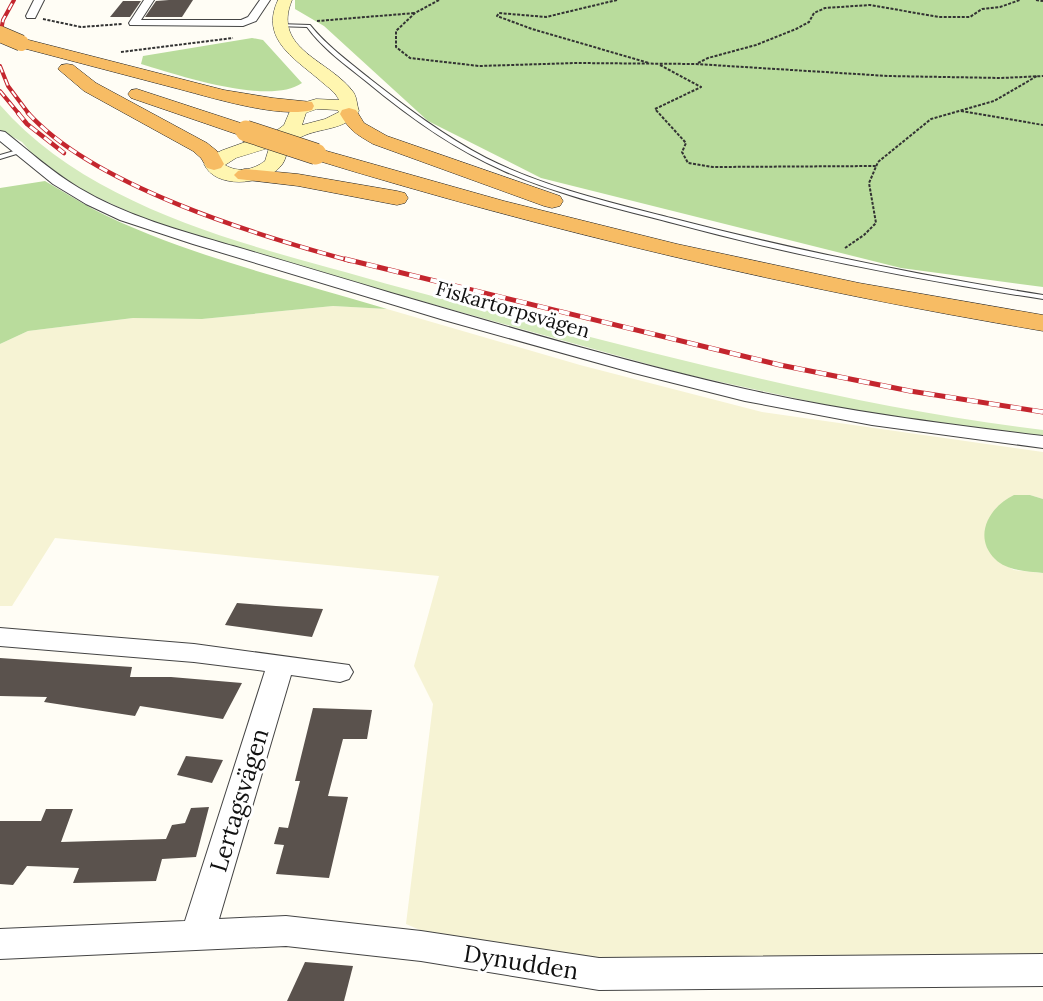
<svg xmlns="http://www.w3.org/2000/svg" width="1043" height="1001" viewBox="0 0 1043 1001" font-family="Lora,serif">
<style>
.farmland{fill:#f6f3d4}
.green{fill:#d5ebbd}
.forest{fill:#b9dc9c}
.building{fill:#5a524d}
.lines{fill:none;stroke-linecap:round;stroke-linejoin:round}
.service-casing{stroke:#444;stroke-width:2}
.minor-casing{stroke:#444;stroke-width:2}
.secondary-casing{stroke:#333;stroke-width:1}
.trunk-casing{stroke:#222;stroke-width:1}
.path{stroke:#333;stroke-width:2;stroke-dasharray:3 1.5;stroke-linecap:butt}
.service{fill:#fff;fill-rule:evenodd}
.minor{fill:#fff;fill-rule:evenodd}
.secondary{fill:#fff6b0;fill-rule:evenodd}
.trunk{fill:#f7bc64;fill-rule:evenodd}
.rail-far2-casing{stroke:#c4262e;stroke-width:4}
.rail-far1-casing{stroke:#c4262e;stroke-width:4.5}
.rail-casing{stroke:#c4262e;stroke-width:5}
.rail-far2{stroke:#fff;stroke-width:2;stroke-dasharray:7;stroke-linecap:butt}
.rail-far1{stroke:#fff;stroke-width:3;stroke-dasharray:9;stroke-linecap:butt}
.rail{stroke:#fff;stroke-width:4;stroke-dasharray:11;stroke-linecap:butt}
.trunk-bridge-far1-casing{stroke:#222;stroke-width:17;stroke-linecap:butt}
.trunk-bridge-casing{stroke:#222;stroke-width:22;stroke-linecap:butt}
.trunk-bridge-far1{stroke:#f7bc64;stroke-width:16}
.trunk-bridge{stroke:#f7bc64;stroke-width:21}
.labels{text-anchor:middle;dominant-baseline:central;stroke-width:6;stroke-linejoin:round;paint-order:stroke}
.street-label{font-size:20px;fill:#111;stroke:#fff}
.near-street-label{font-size:24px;fill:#111;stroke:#fff}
</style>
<rect width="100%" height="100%" fill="#fffdf5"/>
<polygon class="farmland" points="333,306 387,309 580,365 762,412 1043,452 1043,499 1030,495 995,559 1014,570 1043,573 1043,957 599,968 432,935 406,924 433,704 414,666 439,576 55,538 12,606 0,606 0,344 28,331 133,318 202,319"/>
<path class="green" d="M0,105C83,201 227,240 345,272C411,291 477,308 543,325C708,367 874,410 1043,430V437L849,410L680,373L202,240L151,222L82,190L35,157L22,142L0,130Z"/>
<g class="forest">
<polygon points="295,0 1043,0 1043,287 901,268 541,178 428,121 324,26 295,9"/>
<path d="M252,38L263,40L302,83C269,106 178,75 141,64L143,56Z"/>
<path d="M45,181C61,190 76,200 93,209C180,254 292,280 387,309L333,306L202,319L133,318L28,331L0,344V188Z"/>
<path d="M1014,495H1030L1043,499V573C1027,571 1007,571 995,559C972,536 990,506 1014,495Z"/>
</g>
<g class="building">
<polygon points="169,0 193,0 182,17 145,17 156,1"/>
<polygon points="123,1 141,1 130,17 110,17"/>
<polygon points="237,603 276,606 323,609 312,637 225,625"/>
<polygon points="0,658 132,667 130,677 171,677 242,683 223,719 140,706 135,716 44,702 47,697 0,696"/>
<polygon points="313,708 372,710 367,739 343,739 328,796 348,797 329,878 276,874 284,845 274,844 279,827 288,828 300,781 295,781"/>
<polygon points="186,756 223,760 212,783 177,775"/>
<polygon points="209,807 196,857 162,859 156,881 73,883 79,868 27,866 13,885 0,884 0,821 41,821 46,809 73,809 61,842 166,839 172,825 185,823 191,808"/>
<polygon points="305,962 353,966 344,1001 287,1001"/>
</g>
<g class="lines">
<g class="service-casing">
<g id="service">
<path d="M278,24L310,25C327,46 349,62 370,79C407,108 444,136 486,158C544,187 608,202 671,218C794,250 917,275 1043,295V299C918,280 795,256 673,223C616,208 558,195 504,171C454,149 409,117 367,82C346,65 323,49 307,27L276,26Z"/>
<polygon points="21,149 24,151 23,152 0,159 0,155"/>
</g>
</g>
<g class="minor-casing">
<g id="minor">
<polygon points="34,0 44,0 35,18 27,18 26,16"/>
<polygon points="144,0 154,0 141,20 241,20 248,17 260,0 270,0 256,21 243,26 130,25 129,23"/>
<path d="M0,131L5,132C29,151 52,172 79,188C126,216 181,231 233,246C285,261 338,277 391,293C508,327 626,362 745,389C843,411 943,424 1043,436V448L872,425L745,401L634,373L444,320L193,244L120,220L86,204L53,184L0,141Z"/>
<polygon points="0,628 194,644 349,665 353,672 349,679 340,682 291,675 219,919 286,916 421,931 599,958 1043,954 1043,986 599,990 421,961 286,946 0,959 0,929 185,921 265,671 194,662 0,646"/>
</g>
</g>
<g class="secondary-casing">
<path id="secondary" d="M278,0H292C271,50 331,60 354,93C357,98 357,106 359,111C345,131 321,127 301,137C283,146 290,159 278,169C261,185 215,189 204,164L214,154L223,150L276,131L284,125L292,106L316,99L339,100C336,93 329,88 323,83C296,59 259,40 278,0ZM317,109L337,110L339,112L325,119L302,125L306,113ZM269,148L265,161C253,170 238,173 225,165L236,158Z"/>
</g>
<g class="trunk-casing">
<g id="trunk">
<path d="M21,38L224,90L273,98L312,102L314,106L312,110C277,119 207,96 171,87C119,73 67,60 15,46L13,43Z"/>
<polygon points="67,64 73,65 96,83 207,143 217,151 224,164 221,168 214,170 207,168 201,158 193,151 84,91 58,69 61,65"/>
<polygon points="137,89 253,127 256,131 253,135 239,135 131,98 128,94 131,90"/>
<path d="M349,108L356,110L364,123L387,136L560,196L563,201L560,206L552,208L544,206L373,144C356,134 350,131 340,114L342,110Z"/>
<path d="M316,148L504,201L677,244L859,283L1043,315V331C794,289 550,232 309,158L306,154L309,150Z"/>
<polygon points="245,169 298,174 397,191 405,193 408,198 405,203 397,205 298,186 238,179 234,175 238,171"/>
</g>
</g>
<g class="path">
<polyline points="439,0 415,13 396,31 396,47 410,58 479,66 576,63 696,64 888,76 1001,78 1043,76"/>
<polyline points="617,0 546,17 499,13 497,16 532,29 649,63"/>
<polyline points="1036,0 1043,1"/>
<polyline points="43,19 81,27 122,24"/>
<polyline points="317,21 415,13"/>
<polyline points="121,52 233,38"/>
<polyline points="698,63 708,58 756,45 796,29 809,22 814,13 825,8 870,5 939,17 970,17 982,9 1000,7 1020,0"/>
<polyline points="660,65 701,87 655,109 686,143 682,152 688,163 713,167 876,166"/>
<polyline points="961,111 1043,125"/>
<polyline points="845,248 864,235 876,223 869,183 878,162 931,119 994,101 1037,76"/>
</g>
<use href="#service" class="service"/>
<use href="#minor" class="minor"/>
<use href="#secondary" class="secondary"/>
<use href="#trunk" class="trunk"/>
<g class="rail-far2-casing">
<g id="rail-far2">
<polyline points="0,36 3,20 14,0"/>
<polyline points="0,66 8,86 29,114"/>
<polyline points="0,91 19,114"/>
</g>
</g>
<g class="rail-far1-casing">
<g id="rail-far1">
<polyline points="18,113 27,124 64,153"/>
<path d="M28,113C94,186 256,235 351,261"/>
</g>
</g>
<g class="rail-casing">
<polyline id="rail" points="345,259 780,365 910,391 1043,412"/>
</g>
<use href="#rail-far2" class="rail-far2"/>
<use href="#rail-far1" class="rail-far1"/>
<use href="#rail" class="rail"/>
<g class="trunk-bridge-far1-casing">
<polyline id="trunk-bridge-far1" points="0,34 21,43"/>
</g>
<g class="trunk-bridge-casing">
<polyline id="trunk-bridge" points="246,131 316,154"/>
</g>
<use href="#trunk-bridge-far1" class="trunk-bridge-far1"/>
<use href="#trunk-bridge" class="trunk-bridge"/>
</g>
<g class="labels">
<g class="street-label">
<text transform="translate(513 309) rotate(16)">Fiskartorpsvägen</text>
</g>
<g class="near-street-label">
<text transform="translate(239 800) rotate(-73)">Lertagsvägen</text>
<text transform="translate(521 962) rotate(9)">Dynudden</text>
</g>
</g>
</svg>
